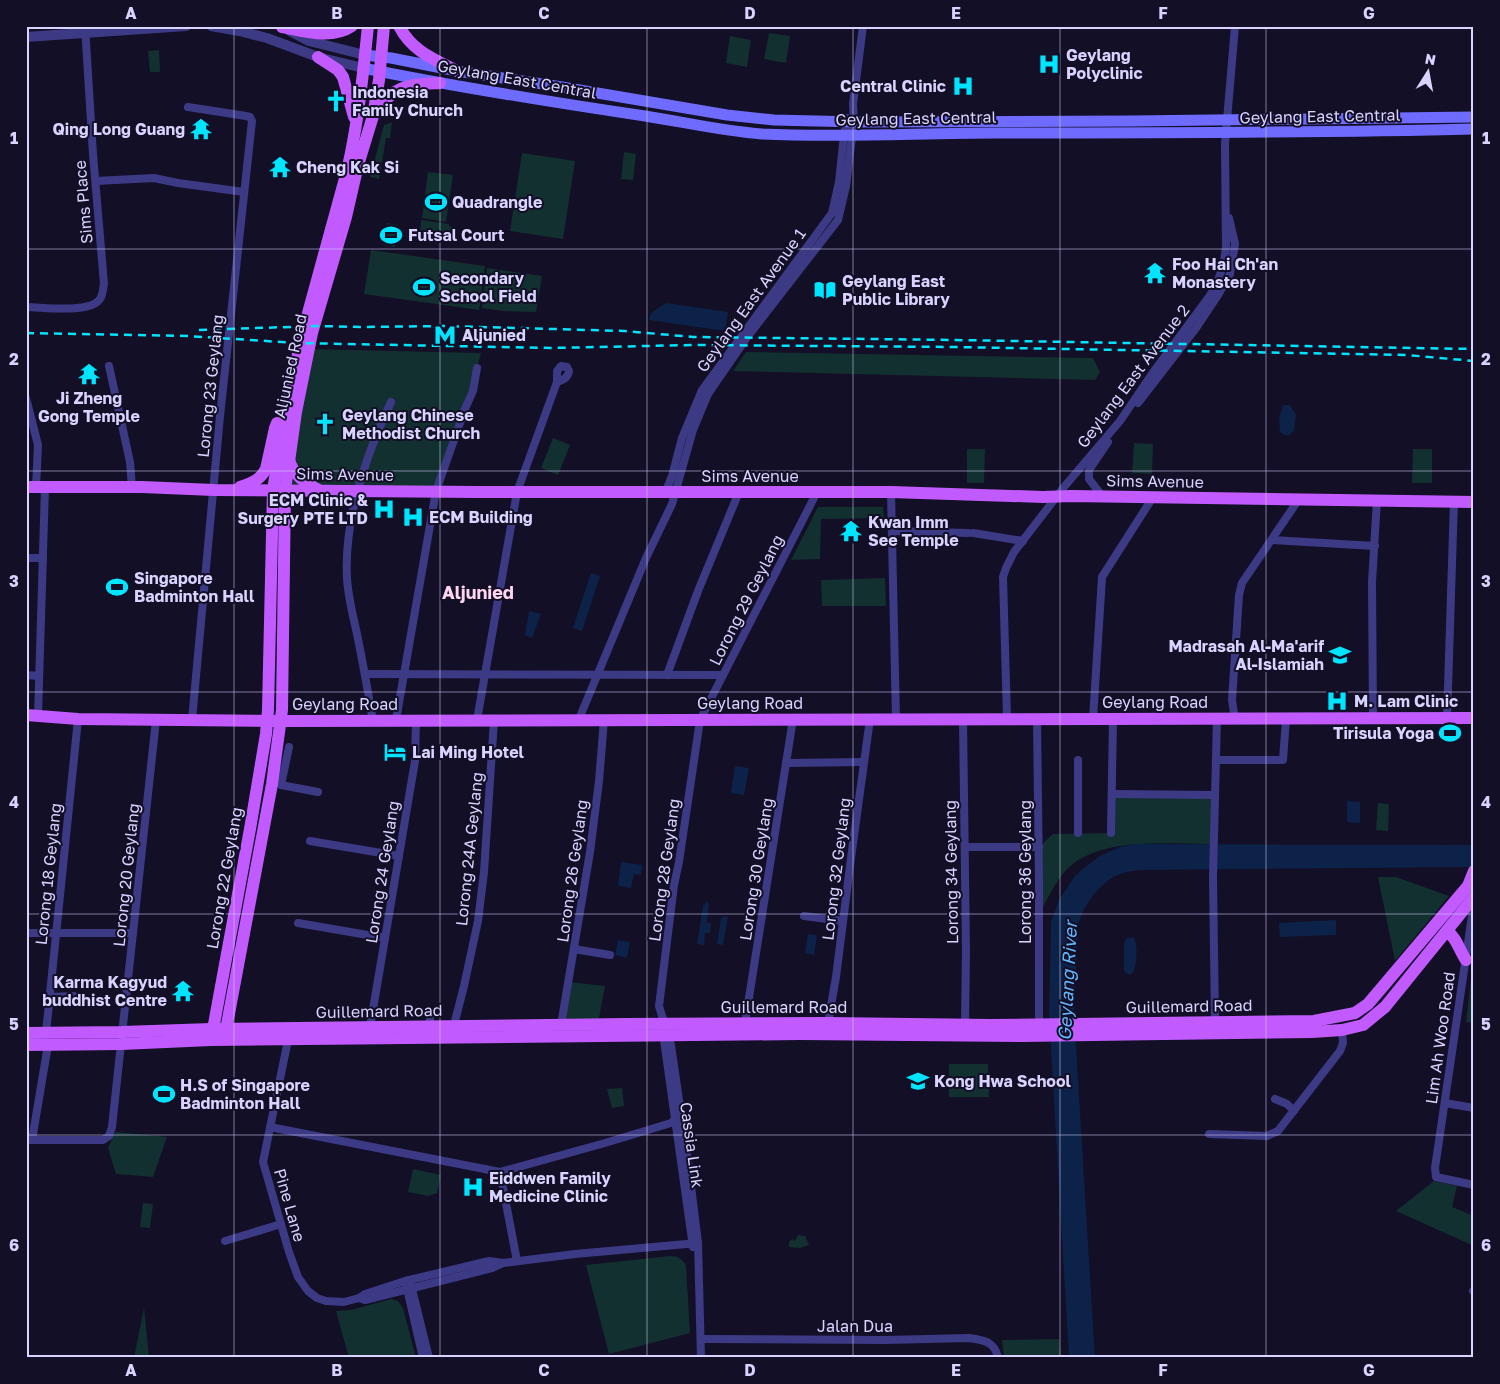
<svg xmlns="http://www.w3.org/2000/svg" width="1500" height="1384" viewBox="0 0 1500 1384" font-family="'Golos Text',sans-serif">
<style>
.green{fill:#12302f}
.water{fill:#0c2248}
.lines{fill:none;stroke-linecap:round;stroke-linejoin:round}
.minor{stroke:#3d3a85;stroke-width:8}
.tertiary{stroke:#3d3a85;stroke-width:10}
.secondary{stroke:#6f6bff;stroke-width:11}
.primary{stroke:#c25bff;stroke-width:12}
.rail{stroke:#00e5ff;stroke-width:2.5;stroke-dasharray:8 6;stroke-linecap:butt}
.grid{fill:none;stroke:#d9d4ff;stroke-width:1;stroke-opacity:0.55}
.labels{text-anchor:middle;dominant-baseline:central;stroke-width:4;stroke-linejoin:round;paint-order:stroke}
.poi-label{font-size:16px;font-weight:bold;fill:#d9d4ff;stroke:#130f26;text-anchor:start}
.street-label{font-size:16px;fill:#d9d4ff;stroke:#130f26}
.neighbourhood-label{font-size:18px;font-weight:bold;fill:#ffd6f0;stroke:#130f26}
.water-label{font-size:18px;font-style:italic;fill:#62b6ff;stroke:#130f26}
.neatline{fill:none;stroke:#d9d4ff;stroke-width:2}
.grid-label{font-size:16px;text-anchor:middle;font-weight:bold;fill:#d9d4ff}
</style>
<rect width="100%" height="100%" fill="#130f26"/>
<g class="green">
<polygon points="769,33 790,36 786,63 764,59"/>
<polygon points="730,36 751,40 747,67 726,63"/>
<polygon points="159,50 160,72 150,72 148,51"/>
<polygon points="392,122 390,138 386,138 379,179 370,177 384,125"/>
<polygon points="624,152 636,154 633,180 621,179"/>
<polygon points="522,153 575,161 563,239 510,231"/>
<polygon points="428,172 453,175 446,222 422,218"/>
<polygon points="421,220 449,224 449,226 453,227 452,235 447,234 447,236 420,232"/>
<polygon points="387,223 398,225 395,247 384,245"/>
<polygon points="371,250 485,266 479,310 364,294"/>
<polygon points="487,268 542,276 536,312 503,311 482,308"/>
<polygon points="308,349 481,353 477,368 436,491 285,490"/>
<polygon points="746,352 1093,358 1100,372 1095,380 733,371"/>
<polygon points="553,438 570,445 558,475 541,468"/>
<polygon points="1134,443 1153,444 1152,474 1132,473"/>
<polygon points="967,449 985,449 984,483 967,483"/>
<polygon points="1413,449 1432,449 1432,483 1412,483"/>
<polygon points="818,507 883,507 884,518 821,519 820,559 791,560"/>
<polygon points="885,578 886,606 822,606 821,580"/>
<path d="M1112,794L1214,795L1213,844C1170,844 1100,836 1067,869C1055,882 1047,900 1039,915V847L1053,834L1111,833Z"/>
<polygon points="1378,803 1389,804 1388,831 1376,830"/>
<polygon points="1378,877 1396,877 1449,896 1395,961"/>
<polygon points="1473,963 1474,963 1474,1023 1466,1022"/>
<polygon points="569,982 605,986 598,1024 561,1025"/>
<polygon points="949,1064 988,1064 989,1097 949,1097"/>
<polygon points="622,1088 624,1106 612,1108 607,1089"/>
<polygon points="115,1132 167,1137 153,1177 116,1174 108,1148"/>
<polygon points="413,1169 441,1175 437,1193 428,1196 408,1192"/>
<polygon points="1434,1181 1457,1186 1452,1207 1474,1216 1474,1246 1396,1211"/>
<polygon points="143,1203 153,1204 150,1228 140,1227"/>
<polygon points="798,1235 805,1236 809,1245 800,1248 789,1247 789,1242 793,1238 793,1240 795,1241"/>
<path d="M670,1256C678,1256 683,1259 686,1266L690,1333L609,1354L586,1265Z"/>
<polygon points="391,1299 398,1301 403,1308 416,1358 349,1358 336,1311 351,1310"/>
<polygon points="144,1307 149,1358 134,1358"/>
<polygon points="1059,1339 1061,1358 1004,1358 1002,1340"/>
</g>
<g class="water">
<polygon points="666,303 728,312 725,331 649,320 651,313"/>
<polygon points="1283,405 1290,405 1296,415 1294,430 1290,435 1285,435 1280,432 1279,418"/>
<polygon points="591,573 600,576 582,631 573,628"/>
<polygon points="529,611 541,614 532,638 525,635"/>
<polygon points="735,766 749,768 744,795 731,793"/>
<polygon points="1347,801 1360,802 1360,823 1347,822"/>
<path d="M1136,844L1474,845V867L1141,870C1133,871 1125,872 1117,875C1098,885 1081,907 1078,928L1074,1014L1095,1358H1069L1049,1014L1051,922L1059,900L1075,876L1085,867L1100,856L1120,847Z"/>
<polygon points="621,862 642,865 641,875 634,874 631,888 618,886"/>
<polygon points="705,902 709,903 707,923 711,923 710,933 705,933 704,945 697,944 703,905 705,906"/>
<polygon points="724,916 728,917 723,945 717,944 721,918"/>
<polygon points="1336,920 1336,935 1280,937 1279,923"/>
<polygon points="808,934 817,935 814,955 805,953"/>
<path d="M1132,937L1134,938C1138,946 1137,965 1133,973L1129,975L1124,971V944L1126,939Z"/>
<polygon points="618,940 630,942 627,958 615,955"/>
</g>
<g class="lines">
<g class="minor">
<polyline points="188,107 246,116 250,117 252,121 220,416 192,720"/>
<polyline points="96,181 154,178 178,183 244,192"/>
<path d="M26,307C43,307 90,314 100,299C103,295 103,288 104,284L93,154L85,26"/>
<polyline points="109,366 130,462 132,488"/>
<polyline points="26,398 38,445 36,487"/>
<polyline points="1138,403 1196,328 1218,295 1230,274 1235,244 1229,218"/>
<polyline points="891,492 896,719"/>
<polyline points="665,493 672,476 682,438 702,390 832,213 839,182 844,135 847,118"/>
<polyline points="1103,497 1089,479 1089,470 1108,442"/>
<polyline points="892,531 968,533"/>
<polyline points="973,533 1023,541"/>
<polyline points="1272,540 1375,546"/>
<polyline points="26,558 43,558"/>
<polyline points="365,674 723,675"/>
<polyline points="26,675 39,676"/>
<polyline points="667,675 698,591 739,492"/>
<polyline points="38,716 45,487"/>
<polyline points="1007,718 1003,577 1006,568 1014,552 1064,487 1120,421 1152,374 1209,297 1218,280 1223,266 1226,248 1225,144 1235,26"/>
<polyline points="1237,718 1234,713 1232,700 1239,595 1242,583 1299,499"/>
<polyline points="579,719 646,558 672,504 693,430 708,394 748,336 838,220 846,186 854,121 853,104 863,26"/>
<polyline points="963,719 966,951 965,1025"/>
<polyline points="1037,719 1039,882 1039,1025"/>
<polyline points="1093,719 1102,577 1153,497"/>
<polyline points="1373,719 1372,582 1377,500"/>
<polyline points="1447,719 1454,501"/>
<polyline points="396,720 436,491 465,409 473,391 477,368"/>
<path d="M477,720L517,492L557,382V371L561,366L567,367L569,371C568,378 563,380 557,382"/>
<path d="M373,721C368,692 363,663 357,634C353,616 348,597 347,578C344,519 366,455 391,402"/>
<polyline points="289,747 281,785 318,792"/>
<polyline points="1078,760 1078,833"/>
<polyline points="1216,760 1283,760 1286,719"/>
<polyline points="786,763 864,762"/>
<polyline points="1112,794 1214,795"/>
<polyline points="1111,833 1113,719"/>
<polyline points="310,841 399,856"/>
<polyline points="965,847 1039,847"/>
<polyline points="1474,902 1435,1168 1436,1177 1474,1185"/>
<polyline points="804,916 843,921"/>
<polyline points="298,923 385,938"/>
<polyline points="26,933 133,933"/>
<polyline points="574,949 610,955"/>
<polyline points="50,997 74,996"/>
<polyline points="1215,1022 1213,876 1217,718"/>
<polyline points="745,1023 793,719"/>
<polyline points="828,1023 836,977 851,858 870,719"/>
<polyline points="561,1025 590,852 599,781 604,720"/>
<polyline points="430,1026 430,1012"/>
<polyline points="370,1027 415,761 416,720"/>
<polyline points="453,1029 464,986 478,921 484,872 494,720"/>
<polyline points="46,1033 78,719"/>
<polyline points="663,1033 693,1247"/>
<polyline points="288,1040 263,1162 289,1252 298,1277 308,1291 317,1298 326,1301 344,1302 359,1298 365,1294 405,1281 489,1261 503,1263 575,1254 698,1243"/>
<polyline points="1275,1099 1287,1104 1294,1111"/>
<polyline points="1445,1103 1474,1108"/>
<polyline points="270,1127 500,1172 605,1143 671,1123 674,1120"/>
<polyline points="1209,1134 1267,1136 1278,1131 1340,1051 1343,1043 1342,1030"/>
<polyline points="26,1140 103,1140 109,1136 112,1127 156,720"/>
<polyline points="32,1140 48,1045"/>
<polyline points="500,1172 517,1261"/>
<polyline points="225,1241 281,1224"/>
<polyline points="406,1284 423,1358"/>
<polyline points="411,1285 429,1358"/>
<polyline points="1473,1291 1474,1292"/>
<polyline points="359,1298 365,1300 492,1268 503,1263"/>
<path d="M701,1339L885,1340L969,1338C983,1340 995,1341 998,1358"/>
<polyline points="701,1358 698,1243 688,1162 671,1045 659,1006 674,885 679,862 700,720 817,492"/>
</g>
<g class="tertiary">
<polyline points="211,26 239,31 267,38 318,57 363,68"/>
<polyline points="290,31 309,41 365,55"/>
<polyline points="26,37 186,26"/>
</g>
<g class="secondary">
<polyline points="365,55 391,58 457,71 562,87 727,115 774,120 858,122 1132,121 1474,117"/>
<path d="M363,68C456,87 551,102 645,116C684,122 722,131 762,134C839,138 919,133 997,133C1156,133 1315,133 1474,129"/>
</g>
<g class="primary">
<path d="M399,26C412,51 433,59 457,71"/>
<path d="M282,27C304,31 331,40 352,26"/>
<polyline points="318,57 338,70 343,77 354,117"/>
<path d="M376,112C395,84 408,85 440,83"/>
<path d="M289,460C294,476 305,483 319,490"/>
<polyline points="26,487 142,487 214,490 478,492 891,492 1043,497 1071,496 1474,502"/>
<path d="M240,487C252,483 260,480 266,469L275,428L277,423"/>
<polyline points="26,715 78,719 289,721 1474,718"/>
<path d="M1447,931C1457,938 1459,950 1466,960"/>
<polyline points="26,1033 122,1032 212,1029 626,1024 828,1023 991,1025 1314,1021 1355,1013 1368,1004 1468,886 1474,871"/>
<path d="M212,1035L250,829L266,734L268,710L273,490L287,406L302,335L347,171C358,124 363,75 368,26"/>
<polyline points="225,1035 272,784 282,710 285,490 296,412 312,333 346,217 358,165 373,116 379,80 384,26"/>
<polyline points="26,1045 121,1044 211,1040 800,1034 1021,1036 1312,1032 1342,1030 1363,1025 1385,1007 1474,897"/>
</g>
<g class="rail">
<polyline points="199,330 317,326 364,327 444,326 625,331 693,337 955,340 1474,349"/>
<polyline points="26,333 188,336 297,343 551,348 693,345 955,347 1407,355 1474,361"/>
</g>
</g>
<path class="grid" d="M234,26V1358M440,26V1358M647,26V1358M853,26V1358M1060,26V1358M1266,26V1358M26,249H1474M26,471H1474M26,692H1474M26,914H1474M26,1135H1474"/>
<defs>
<g id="hospital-bare" transform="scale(1.725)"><path d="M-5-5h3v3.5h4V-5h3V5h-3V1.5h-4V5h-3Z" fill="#00e5ff" stroke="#130f26" stroke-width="2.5" paint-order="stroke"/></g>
<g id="church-bare" transform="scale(1.725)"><path d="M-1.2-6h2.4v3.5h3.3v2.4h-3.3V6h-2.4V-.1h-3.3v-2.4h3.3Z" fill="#00e5ff" stroke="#130f26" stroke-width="2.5" paint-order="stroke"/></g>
<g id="temple-bare" transform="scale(1.725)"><path d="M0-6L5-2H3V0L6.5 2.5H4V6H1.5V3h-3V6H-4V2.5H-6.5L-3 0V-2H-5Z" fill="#00e5ff" stroke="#130f26" stroke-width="2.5" paint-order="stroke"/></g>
<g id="stadium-bare" transform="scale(1.725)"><path d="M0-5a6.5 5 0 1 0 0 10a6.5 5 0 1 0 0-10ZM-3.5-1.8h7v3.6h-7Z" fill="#00e5ff" stroke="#130f26" stroke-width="2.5" paint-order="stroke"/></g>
<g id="library-bare" transform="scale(1.725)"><path d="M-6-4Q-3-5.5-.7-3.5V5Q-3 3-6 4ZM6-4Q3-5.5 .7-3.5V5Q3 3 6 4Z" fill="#00e5ff" stroke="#130f26" stroke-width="2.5" paint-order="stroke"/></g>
<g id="metro-bare" transform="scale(1.725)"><path d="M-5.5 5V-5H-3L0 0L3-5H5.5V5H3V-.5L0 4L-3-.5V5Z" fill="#00e5ff" stroke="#130f26" stroke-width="2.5" paint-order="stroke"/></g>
<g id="school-bare" transform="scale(1.725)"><path d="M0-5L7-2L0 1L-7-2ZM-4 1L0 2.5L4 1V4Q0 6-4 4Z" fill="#00e5ff" stroke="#130f26" stroke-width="2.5" paint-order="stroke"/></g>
<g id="hotel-bare" transform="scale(1.725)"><path d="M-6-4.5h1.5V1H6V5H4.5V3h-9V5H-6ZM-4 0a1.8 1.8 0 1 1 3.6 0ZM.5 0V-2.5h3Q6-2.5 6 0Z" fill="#00e5ff" stroke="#130f26" stroke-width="2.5" paint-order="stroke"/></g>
</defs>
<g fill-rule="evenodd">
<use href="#hospital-bare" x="1049" y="64"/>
<use href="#hospital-bare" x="963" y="86"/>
<use href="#church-bare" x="336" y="101"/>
<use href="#temple-bare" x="201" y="129"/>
<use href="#temple-bare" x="280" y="167"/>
<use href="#stadium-bare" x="436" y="202"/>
<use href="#stadium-bare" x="391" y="235"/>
<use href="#temple-bare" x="1155" y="273"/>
<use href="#stadium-bare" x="424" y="287"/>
<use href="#library-bare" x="825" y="290"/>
<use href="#metro-bare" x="445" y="335"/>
<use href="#temple-bare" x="89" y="374"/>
<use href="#church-bare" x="325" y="424"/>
<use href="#hospital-bare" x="384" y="509"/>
<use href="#hospital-bare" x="413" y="517"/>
<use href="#temple-bare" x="851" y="531"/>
<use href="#stadium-bare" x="117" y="587"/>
<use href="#school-bare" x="1340" y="655"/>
<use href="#hospital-bare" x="1337" y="701"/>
<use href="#stadium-bare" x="1450" y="733"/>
<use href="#hotel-bare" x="395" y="752"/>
<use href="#temple-bare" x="183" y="991"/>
<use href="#school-bare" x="918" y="1081"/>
<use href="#stadium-bare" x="164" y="1094"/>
<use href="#hospital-bare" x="473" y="1187"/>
</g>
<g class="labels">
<g class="poi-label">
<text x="1066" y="55">Geylang<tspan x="1066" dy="18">Polyclinic</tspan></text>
<text x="946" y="86" text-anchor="end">Central Clinic</text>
<text x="352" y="92">Indonesia<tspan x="352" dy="18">Family Church</tspan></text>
<text x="185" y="129" text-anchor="end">Qing Long Guang</text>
<text x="296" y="167">Cheng Kak Si</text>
<text x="452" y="202">Quadrangle</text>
<text x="408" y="235">Futsal Court</text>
<text x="1172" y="264">Foo Hai Ch'an<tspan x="1172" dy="18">Monastery</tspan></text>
<text x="440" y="278">Secondary<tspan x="440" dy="18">School Field</tspan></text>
<text x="842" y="281">Geylang East<tspan x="842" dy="18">Public Library</tspan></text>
<text x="462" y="335">Aljunied</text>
<text x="89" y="398" text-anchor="middle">Ji Zheng<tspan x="89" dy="18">Gong Temple</tspan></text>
<text x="342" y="415">Geylang Chinese<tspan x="342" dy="18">Methodist Church</tspan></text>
<text x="368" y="500" text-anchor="end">ECM Clinic &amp;<tspan x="368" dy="18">Surgery PTE LTD</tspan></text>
<text x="429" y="517">ECM Building</text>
<text x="868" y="522">Kwan Imm<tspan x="868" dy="18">See Temple</tspan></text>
<text x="134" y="578">Singapore<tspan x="134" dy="18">Badminton Hall</tspan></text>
<text x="1324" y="646" text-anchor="end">Madrasah Al-Ma'arif<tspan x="1324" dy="18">Al-Islamiah</tspan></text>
<text x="1354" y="701">M. Lam Clinic</text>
<text x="1434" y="733" text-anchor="end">Tirisula Yoga</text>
<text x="412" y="752">Lai Ming Hotel</text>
<text x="167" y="982" text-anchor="end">Karma Kagyud<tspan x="167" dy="18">buddhist Centre</tspan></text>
<text x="934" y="1081">Kong Hwa School</text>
<text x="180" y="1085">H.S of Singapore<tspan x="180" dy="18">Badminton Hall</tspan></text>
<text x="489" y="1178">Eiddwen Family<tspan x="489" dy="18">Medicine Clinic</tspan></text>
</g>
<g class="street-label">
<text transform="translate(517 79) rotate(10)">Geylang East Central</text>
<text transform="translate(1320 116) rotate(-1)">Geylang East Central</text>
<text transform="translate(916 118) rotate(-1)">Geylang East Central</text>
<text transform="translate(83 202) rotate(-95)">Sims Place</text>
<text transform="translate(751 300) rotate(-54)">Geylang East Avenue 1</text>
<text transform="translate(290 366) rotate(-78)">Aljunied Road</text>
<text transform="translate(1133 376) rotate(-53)">Geylang East Avenue 2</text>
<text transform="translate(210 386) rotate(-84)">Lorong 23 Geylang</text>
<text transform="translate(345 474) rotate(1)">Sims Avenue</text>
<text x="750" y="476">Sims Avenue</text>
<text transform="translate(1155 481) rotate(1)">Sims Avenue</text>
<text transform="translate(746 600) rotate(-63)">Lorong 29 Geylang</text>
<text x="1155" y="702">Geylang Road</text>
<text x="750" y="703">Geylang Road</text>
<text x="345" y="704">Geylang Road</text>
<text transform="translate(469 849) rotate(-84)">Lorong 24A Geylang</text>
<text transform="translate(756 869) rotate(-81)">Lorong 30 Geylang</text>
<text transform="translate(836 869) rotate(-83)">Lorong 32 Geylang</text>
<text transform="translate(664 870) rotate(-82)">Lorong 28 Geylang</text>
<text transform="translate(572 871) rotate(-82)">Lorong 26 Geylang</text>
<text transform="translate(382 872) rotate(-81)">Lorong 24 Geylang</text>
<text transform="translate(951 872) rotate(-91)">Lorong 34 Geylang</text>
<text transform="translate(1025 872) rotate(-90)">Lorong 36 Geylang</text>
<text transform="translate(48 874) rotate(-84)">Lorong 18 Geylang</text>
<text transform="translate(126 875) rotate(-84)">Lorong 20 Geylang</text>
<text transform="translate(224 878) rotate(-80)">Lorong 22 Geylang</text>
<text transform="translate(1189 1006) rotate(-1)">Guillemard Road</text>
<text x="784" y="1007">Guillemard Road</text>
<text transform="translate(379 1011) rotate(-1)">Guillemard Road</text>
<text transform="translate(1440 1038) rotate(-82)">Lim Ah Woo Road</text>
<text transform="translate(692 1145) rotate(82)">Cassia Link</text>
<text transform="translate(290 1205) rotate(74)">Pine Lane</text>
<text x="855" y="1326">Jalan Dua</text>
</g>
<g class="neighbourhood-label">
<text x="478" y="592">Aljunied</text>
</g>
<g class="water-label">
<text transform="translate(1067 981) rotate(-87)">Geylang River</text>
</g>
</g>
<rect width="1500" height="1384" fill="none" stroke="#130f26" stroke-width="55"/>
<g transform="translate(1428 72) rotate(11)" stroke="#130f26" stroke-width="4" paint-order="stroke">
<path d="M0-4L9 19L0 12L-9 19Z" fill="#d9d4ff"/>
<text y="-8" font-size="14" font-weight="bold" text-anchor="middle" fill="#d9d4ff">N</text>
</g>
<rect x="28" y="28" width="1444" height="1328" class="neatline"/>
<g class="grid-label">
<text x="131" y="19">A</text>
<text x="337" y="19">B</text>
<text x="544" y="19">C</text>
<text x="750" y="19">D</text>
<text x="956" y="19">E</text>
<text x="1163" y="19">F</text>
<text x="1369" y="19">G</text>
<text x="14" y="144">1</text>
<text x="1486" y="144">1</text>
<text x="14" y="365">2</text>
<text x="1486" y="365">2</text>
<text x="14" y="587">3</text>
<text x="1486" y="587">3</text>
<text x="14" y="808">4</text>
<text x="1486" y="808">4</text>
<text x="14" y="1030">5</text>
<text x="1486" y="1030">5</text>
<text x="14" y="1251">6</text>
<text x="1486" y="1251">6</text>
<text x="131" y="1376">A</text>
<text x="337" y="1376">B</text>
<text x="544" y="1376">C</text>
<text x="750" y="1376">D</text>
<text x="956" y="1376">E</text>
<text x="1163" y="1376">F</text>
<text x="1369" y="1376">G</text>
</g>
</svg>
